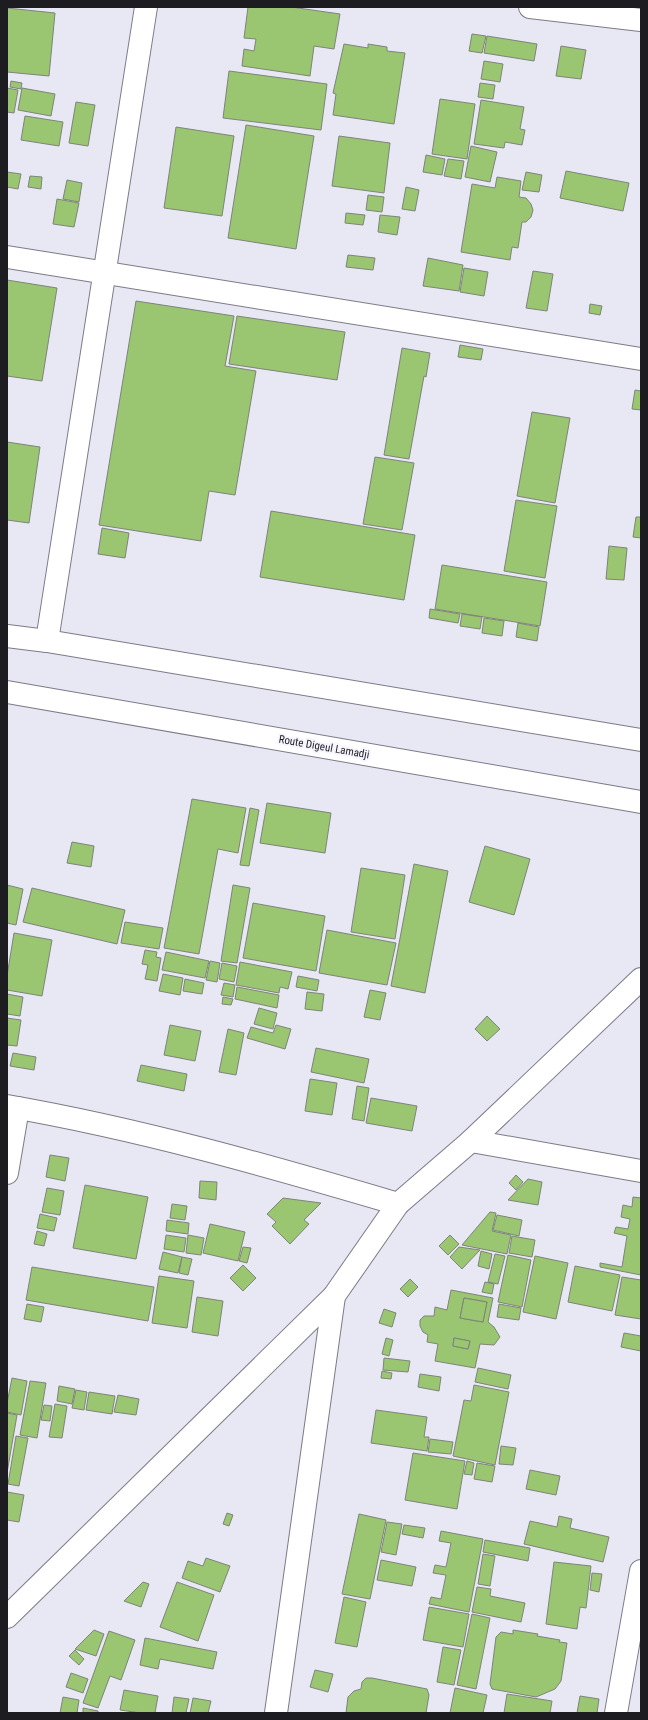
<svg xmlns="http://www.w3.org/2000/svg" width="648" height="1720" viewBox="0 0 648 1720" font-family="'Roboto Condensed',sans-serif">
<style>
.building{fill:#9ac571;stroke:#7e8479;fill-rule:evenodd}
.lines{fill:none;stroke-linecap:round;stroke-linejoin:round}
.street-casing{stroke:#7c7b87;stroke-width:24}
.secondary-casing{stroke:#7c7b87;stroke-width:24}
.street{stroke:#fff;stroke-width:22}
.secondary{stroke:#fff;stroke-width:22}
.labels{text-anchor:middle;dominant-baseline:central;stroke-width:4;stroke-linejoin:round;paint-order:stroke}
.street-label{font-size:11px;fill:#1d1c21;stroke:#f6f5fd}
</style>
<rect width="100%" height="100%" fill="#e8e7f4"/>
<g class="building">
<polygon points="248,7 291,7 340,14 334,49 314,46 310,76 242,66 244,49 254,51 256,39 244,38"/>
<polygon points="7,8 55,13 49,76 7,72"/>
<polygon points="472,34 486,36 482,53 469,51"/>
<polygon points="487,36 537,44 534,61 484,53"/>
<polygon points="344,44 368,48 368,44 387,47 387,51 405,53 394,124 333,115 336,94 333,93"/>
<polygon points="561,46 586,50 581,79 556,76"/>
<polygon points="484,61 503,64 500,82 481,79"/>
<polygon points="229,71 327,84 321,130 223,118"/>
<polygon points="11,81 22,83 21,89 10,87"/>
<polygon points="480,83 495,85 493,99 478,97"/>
<polygon points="7,88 18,90 14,113 7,112"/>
<polygon points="22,88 55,94 51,116 18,110"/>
<polygon points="440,99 475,104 467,159 432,154"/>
<polygon points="481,100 524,107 520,129 525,130 522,145 505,142 504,148 474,144"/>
<polygon points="76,102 95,105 88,146 69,143"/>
<polygon points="25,116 63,122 59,146 21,140"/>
<polygon points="246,125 314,136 296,249 228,238"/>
<polygon points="176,127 234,136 222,216 164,208"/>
<polygon points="339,136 390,143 384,193 332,186"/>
<polygon points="471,146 497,152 490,182 465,177"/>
<polygon points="426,155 445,159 442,175 423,172"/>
<polygon points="448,159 464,161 461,179 444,176"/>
<polygon points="566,171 629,183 623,211 560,198"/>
<polygon points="7,172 21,174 18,189 7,187"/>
<polygon points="526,172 542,175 539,192 522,190"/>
<polygon points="30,176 42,177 41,189 28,187"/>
<polygon points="497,177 521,181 519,197 526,198 531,204 533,210 531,217 526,222 522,222 518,248 512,247 510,260 461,252 472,184 495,188"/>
<polygon points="67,180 82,183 79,202 63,199"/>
<polygon points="406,187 419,190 415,211 402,209"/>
<polygon points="368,195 384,197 382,212 366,210"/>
<polygon points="57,199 79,203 74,227 53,224"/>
<polygon points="346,213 365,215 363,225 345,223"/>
<polygon points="380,215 400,217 397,235 378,232"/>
<polygon points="348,255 375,258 373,270 346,267"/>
<polygon points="428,258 463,265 459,291 423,286"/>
<polygon points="464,268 488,272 484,296 460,292"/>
<polygon points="533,271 553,274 547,311 526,308"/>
<polygon points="7,280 57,288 42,381 7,376"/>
<polygon points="136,301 234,316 225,366 256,371 235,495 209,491 201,541 99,525"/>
<polygon points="590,304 602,306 600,315 589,313"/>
<polygon points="237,316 345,332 337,380 229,364"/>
<polygon points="460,345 483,349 481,360 458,357"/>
<polygon points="402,348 430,353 426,377 424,376 409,459 384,455"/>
<polygon points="635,390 641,391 641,410 632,409"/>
<polygon points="532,412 570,418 555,503 517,496"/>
<polygon points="7,442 40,447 29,523 7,520"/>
<polygon points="375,457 414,463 402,530 363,524"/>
<polygon points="516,500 557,506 545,578 504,571"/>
<polygon points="271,511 415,535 404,600 260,577"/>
<polygon points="636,517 641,517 641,538 633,537"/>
<polygon points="102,528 129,533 125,558 98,554"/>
<polygon points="609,546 627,548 624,580 606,579"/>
<polygon points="442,565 547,582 540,626 435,609"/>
<polygon points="430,609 460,614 458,623 429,618"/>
<polygon points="462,614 482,617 480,629 460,626"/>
<polygon points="484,618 504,621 502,636 482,633"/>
<polygon points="518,623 539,627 537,641 516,637"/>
<polygon points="192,799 246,808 238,853 218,849 199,954 164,948"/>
<polygon points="267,803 331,813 325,853 260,843"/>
<polygon points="250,808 259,810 249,866 240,865"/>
<polygon points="72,842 94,846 91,867 67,863"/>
<polygon points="485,846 530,859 514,915 469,902"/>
<polygon points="414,864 448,871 425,993 391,986"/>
<polygon points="361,868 405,875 395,939 351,932"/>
<polygon points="7,885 23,889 16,925 7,923"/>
<polygon points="233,885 250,888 237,963 221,961"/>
<polygon points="32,888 125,910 117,944 23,922"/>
<polygon points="253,903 325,916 316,971 243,958"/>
<polygon points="125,922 163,928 159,949 121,943"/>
<polygon points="327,930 396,943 387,985 319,973"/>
<polygon points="14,933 52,940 42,996 7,990 7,976"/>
<polygon points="145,950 157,952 156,957 161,958 157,981 145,979 148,965 142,964"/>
<polygon points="166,952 209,961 205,978 162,970"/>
<polygon points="210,961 220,963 217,982 206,980"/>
<polygon points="240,962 292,972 288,989 280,987 279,993 236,985"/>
<polygon points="222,963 237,966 234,982 219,979"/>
<polygon points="163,974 183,978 180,995 159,991"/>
<polygon points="298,976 319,980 317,991 296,987"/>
<polygon points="185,979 204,983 202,994 183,991"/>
<polygon points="224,983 235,985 233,997 221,995"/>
<polygon points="237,987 279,995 277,1008 235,999"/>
<polygon points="370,990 386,993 380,1020 364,1017"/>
<polygon points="307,992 324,994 322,1011 305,1009"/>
<polygon points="7,994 23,997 20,1016 7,1014"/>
<polygon points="223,997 233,999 231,1005 222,1004"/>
<polygon points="259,1008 277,1013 273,1029 254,1024"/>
<polygon points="487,1016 500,1029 487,1041 475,1029"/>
<polygon points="7,1018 21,1020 17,1046 7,1045"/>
<polygon points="170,1025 201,1031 195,1061 164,1055"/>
<polygon points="276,1025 291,1029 285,1049 247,1038 251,1027 273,1033"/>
<polygon points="228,1029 244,1033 236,1075 219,1072"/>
<polygon points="316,1048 369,1059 364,1083 311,1072"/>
<polygon points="13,1053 36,1057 34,1070 10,1066"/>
<polygon points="141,1065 187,1074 184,1091 137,1081"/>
<polygon points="310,1079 337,1083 332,1115 305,1111"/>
<polygon points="357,1086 369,1088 364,1121 352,1119"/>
<polygon points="371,1098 417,1106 412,1131 366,1123"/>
<polygon points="50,1155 69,1158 65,1181 46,1177"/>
<polygon points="516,1175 523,1182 516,1190 509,1183"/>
<polygon points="528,1179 542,1182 538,1205 508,1200"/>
<polygon points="200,1181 217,1182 216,1200 199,1198"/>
<polygon points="85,1185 148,1197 136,1259 73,1248"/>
<polygon points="47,1188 64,1191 60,1215 42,1212"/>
<polygon points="633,1197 641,1198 641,1275 600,1267 600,1263 622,1267 627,1236 614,1233 616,1227 628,1229 630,1219 621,1217 623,1205 632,1207"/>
<polygon points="283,1198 321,1203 304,1220 309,1224 290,1244 272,1226 276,1222 267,1214"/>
<polygon points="172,1204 187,1206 185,1220 170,1218"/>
<polygon points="490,1212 496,1213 492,1231 511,1235 507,1254 462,1245"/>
<polygon points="40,1214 57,1218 54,1231 37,1228"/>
<polygon points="497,1215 522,1220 519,1236 493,1230"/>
<polygon points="167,1220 189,1223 188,1234 166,1231"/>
<polygon points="210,1224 245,1232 238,1261 203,1253"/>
<polygon points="37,1231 47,1234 44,1246 34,1244"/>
<polygon points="166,1235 186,1238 184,1252 164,1249"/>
<polygon points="188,1235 204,1238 201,1255 186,1253"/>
<polygon points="450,1235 459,1244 448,1255 439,1246"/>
<polygon points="512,1236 535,1240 532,1257 509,1253"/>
<polygon points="243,1247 251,1248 247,1263 239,1261"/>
<polygon points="459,1247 480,1250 462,1269 450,1257"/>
<polygon points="481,1251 492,1254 489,1269 478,1266"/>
<polygon points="163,1252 182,1257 178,1273 159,1269"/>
<polygon points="495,1254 505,1256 498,1284 488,1282"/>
<polygon points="508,1255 531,1260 522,1307 498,1302"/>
<polygon points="535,1256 568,1263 556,1319 523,1312"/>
<polygon points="182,1257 192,1259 188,1275 179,1273"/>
<polygon points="243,1265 256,1278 243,1291 230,1278"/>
<polygon points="575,1266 620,1275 612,1311 568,1302"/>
<polygon points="32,1267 154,1287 148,1321 26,1300"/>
<polygon points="159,1276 194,1281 187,1328 152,1323"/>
<polygon points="622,1277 641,1280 641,1319 615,1315"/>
<polygon points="410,1279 418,1287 408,1297 400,1289"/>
<polygon points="485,1282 494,1284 492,1294 482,1292"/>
<path d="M451,1290L493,1298L488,1322L494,1327L500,1337L494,1345L480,1344L475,1368L435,1361L438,1344L427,1342L428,1335L423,1332L420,1326V1320L424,1316H434L435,1307L447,1310ZM464,1298L487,1302L483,1322L460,1318ZM454,1338L470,1341L468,1349L453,1346Z"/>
<polygon points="197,1297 223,1301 218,1336 192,1332"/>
<polygon points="464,1298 487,1302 483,1322 460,1318"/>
<polygon points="27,1304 44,1307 41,1322 24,1319"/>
<polygon points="499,1304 521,1308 519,1320 497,1317"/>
<polygon points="384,1309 396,1313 392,1327 379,1323"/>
<polygon points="624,1333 641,1336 641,1351 621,1347"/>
<polygon points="386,1338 393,1340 389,1356 382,1354"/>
<polygon points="454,1338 470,1341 468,1349 453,1346"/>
<polygon points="384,1358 410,1361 408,1372 383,1370"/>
<polygon points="478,1368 511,1375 508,1389 475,1382"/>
<polygon points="382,1371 392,1373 391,1379 381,1378"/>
<polygon points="420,1374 441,1377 439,1391 418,1387"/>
<polygon points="12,1378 27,1381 21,1415 7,1412 7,1403"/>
<polygon points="30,1381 46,1383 37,1438 20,1435"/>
<polygon points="474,1385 509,1392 495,1465 453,1456 464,1400 471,1401"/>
<polygon points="59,1386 75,1389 72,1404 57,1401"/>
<polygon points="76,1390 87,1392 84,1410 72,1408"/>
<polygon points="89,1392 115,1396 112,1414 86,1410"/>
<polygon points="118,1395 139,1399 136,1415 114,1412"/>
<polygon points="55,1404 67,1406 62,1438 49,1437"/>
<polygon points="44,1405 52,1406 50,1421 41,1420"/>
<polygon points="376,1410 427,1417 424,1437 429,1437 427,1451 371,1443"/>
<polygon points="7,1413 17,1415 7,1473"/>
<polygon points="16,1436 28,1438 19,1486 8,1484"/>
<polygon points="430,1439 453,1442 451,1454 428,1452"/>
<polygon points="501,1446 516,1448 513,1465 499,1464"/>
<polygon points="413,1453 465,1461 457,1509 405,1500"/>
<polygon points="467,1461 474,1463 472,1475 464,1474"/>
<polygon points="477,1463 495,1466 492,1482 474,1479"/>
<polygon points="530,1470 560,1476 556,1495 526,1489"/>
<polygon points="7,1492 24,1495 19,1522 7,1520"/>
<polygon points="227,1513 233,1515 229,1526 223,1524"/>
<polygon points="359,1514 386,1520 370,1599 342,1594"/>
<polygon points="559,1516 572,1519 570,1528 609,1537 603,1562 524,1544 530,1521 557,1527"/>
<polygon points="387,1522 402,1524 396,1555 381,1552"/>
<polygon points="404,1525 425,1528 423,1538 402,1534"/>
<polygon points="441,1531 483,1539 469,1612 429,1604 431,1597 441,1599 446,1575 433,1573 435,1565 446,1567 451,1543 439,1541"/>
<polygon points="485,1540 530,1548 528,1561 483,1552"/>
<polygon points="483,1554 495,1556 490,1586 478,1584"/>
<polygon points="206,1558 230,1566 220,1592 182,1578 188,1561 203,1566"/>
<polygon points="381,1560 416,1567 412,1586 377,1580"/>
<polygon points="554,1562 591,1566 586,1608 580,1607 577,1629 546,1624"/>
<polygon points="592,1573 602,1574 599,1592 590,1590"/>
<polygon points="143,1582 149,1584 141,1607 124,1601"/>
<polygon points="177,1582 214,1595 198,1641 160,1627"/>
<polygon points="477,1587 491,1589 490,1596 525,1603 521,1622 472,1612"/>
<polygon points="344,1597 366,1602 357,1647 335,1643"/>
<polygon points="429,1607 469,1614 463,1647 423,1640"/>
<polygon points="472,1614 490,1618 476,1689 457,1685"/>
<polygon points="94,1630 104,1634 96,1656 75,1649"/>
<polygon points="513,1630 538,1634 537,1636 560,1640 559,1642 567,1643 561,1681 555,1689 536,1697 492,1689 490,1684 496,1637 501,1632 513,1634"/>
<polygon points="109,1631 135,1640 121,1680 110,1676 98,1708 83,1703"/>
<polygon points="145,1638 217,1652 213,1669 160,1659 158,1669 140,1665"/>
<polygon points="443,1647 461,1650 454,1685 437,1682"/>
<polygon points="75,1650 84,1659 79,1665 69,1656"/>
<polygon points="315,1670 333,1674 328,1692 310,1687"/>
<polygon points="71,1673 88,1679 83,1693 66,1687"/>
<polygon points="366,1678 372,1678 427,1689 429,1695 426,1713 346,1713 348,1697 354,1691 361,1689 362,1682"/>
<polygon points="455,1688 487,1695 483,1713 450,1713"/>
<polygon points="124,1690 158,1696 155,1713 141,1713 120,1710"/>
<polygon points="507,1694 552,1701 550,1713 504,1713"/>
<polygon points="580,1696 599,1699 597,1713 577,1713"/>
<polygon points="63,1697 79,1700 77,1713 60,1713"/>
<polygon points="174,1697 189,1699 186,1713 172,1713"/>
<polygon points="193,1698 211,1701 208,1713 190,1713"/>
<polygon points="83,1708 98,1711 98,1713 83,1713"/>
</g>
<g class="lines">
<g class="street-casing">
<g id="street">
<polyline points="530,7 641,20"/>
<polyline points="7,257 641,359"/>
<polyline points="47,641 146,7"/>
<path d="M7,1106C140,1129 269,1166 398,1204"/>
<polyline points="471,1141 641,1171"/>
<polyline points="7,1173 18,1108"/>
<polyline points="7,1617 334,1296 398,1204 471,1141 641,979"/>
<polyline points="276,1713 334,1296"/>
<polyline points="616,1713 641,1571"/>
</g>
</g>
<g class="secondary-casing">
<g id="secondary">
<polyline points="7,636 47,641 641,740"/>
<polyline points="7,692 641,802"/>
</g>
</g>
<use href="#street" class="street"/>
<use href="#secondary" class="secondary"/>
</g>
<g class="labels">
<g class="street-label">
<text transform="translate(324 747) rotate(10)">Route Digeul Lamadji</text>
</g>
</g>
<rect width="648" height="1720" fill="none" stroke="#1d1c21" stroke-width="16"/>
</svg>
